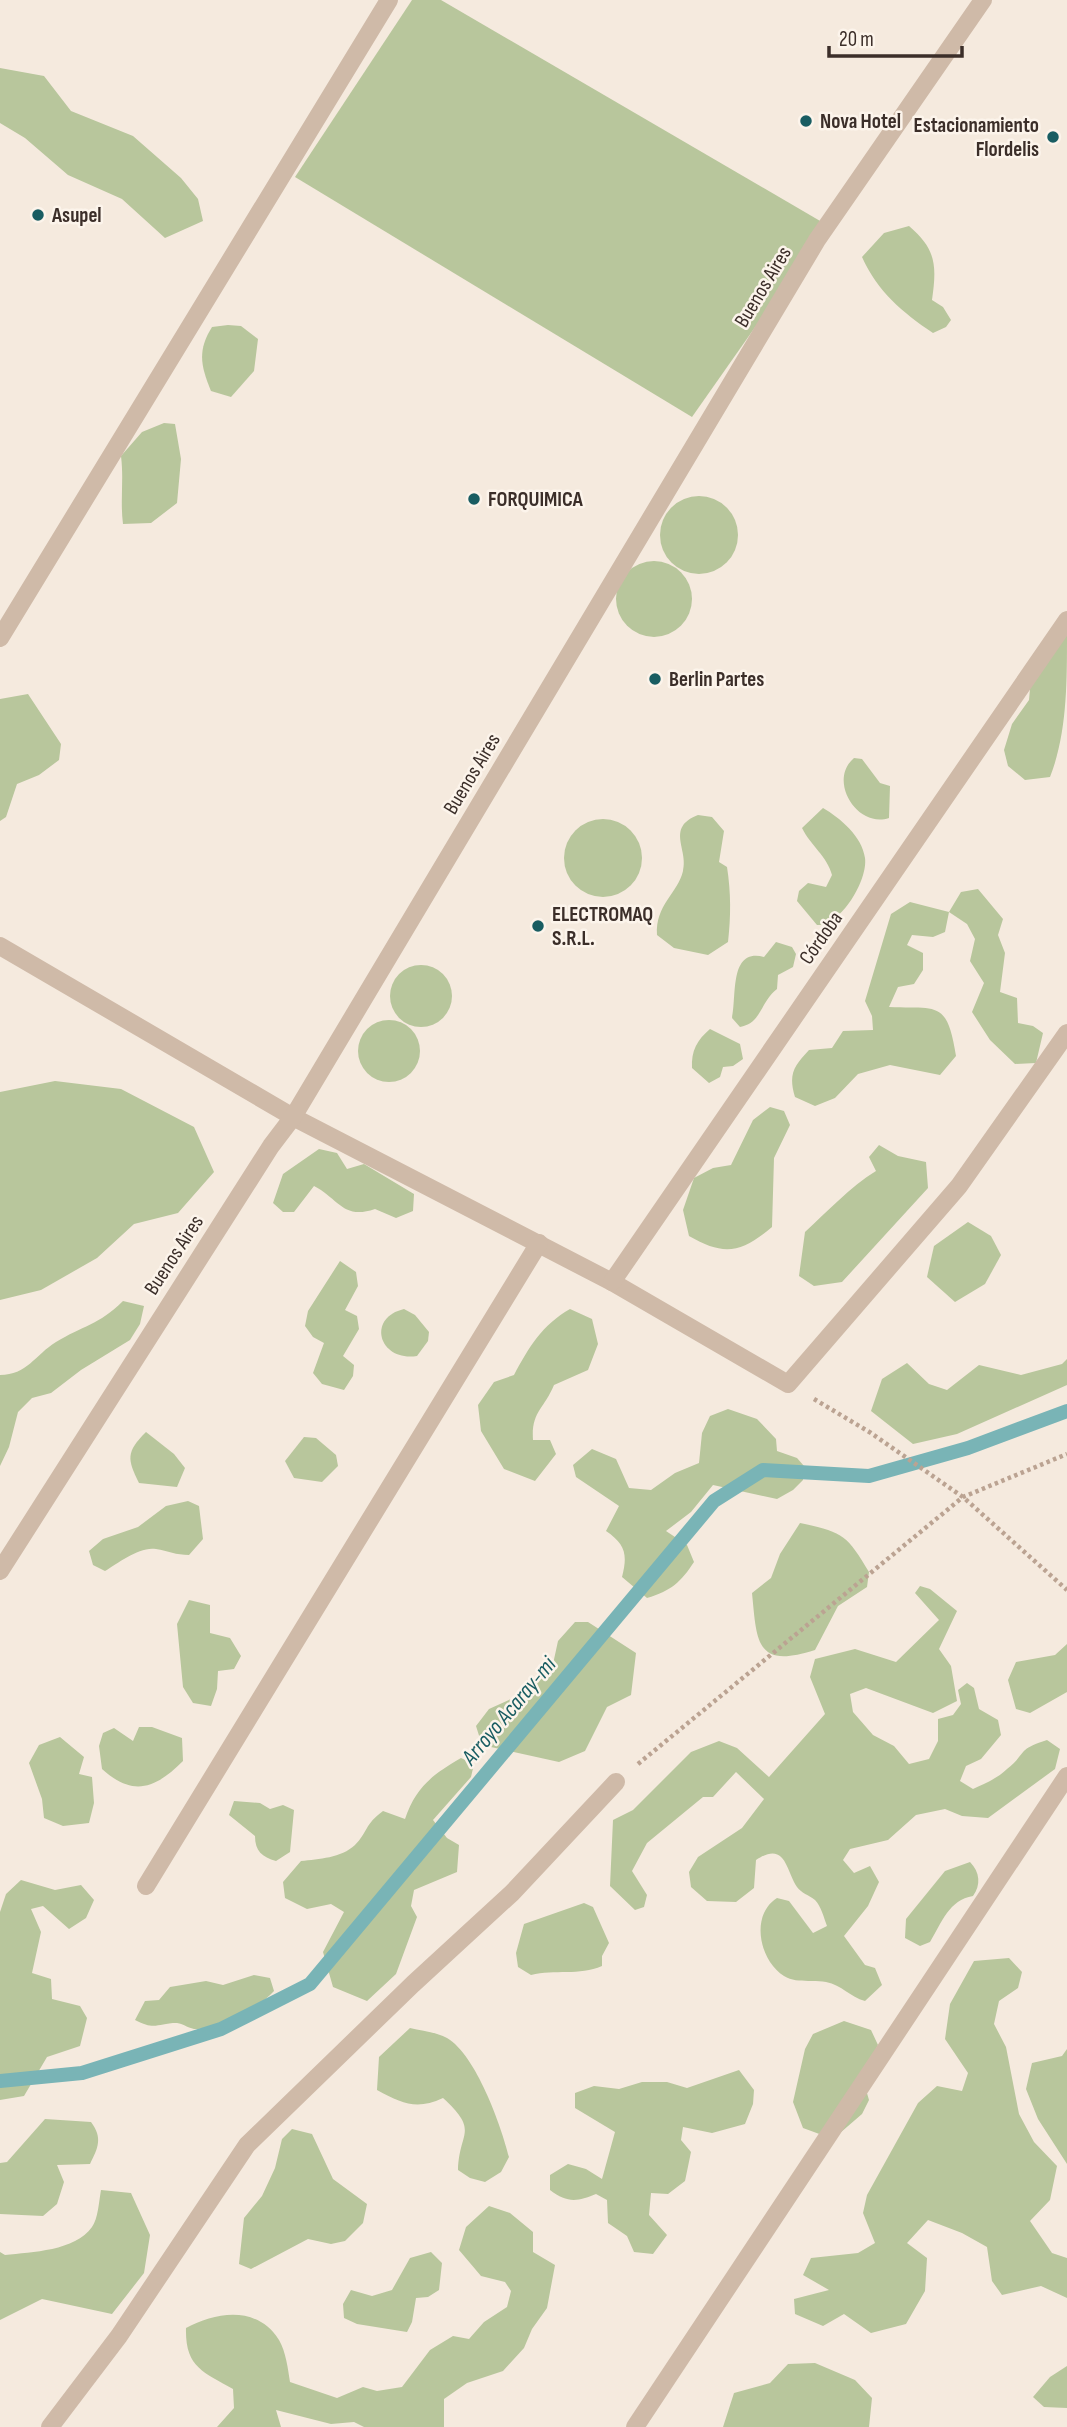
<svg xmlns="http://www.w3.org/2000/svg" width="1067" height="2427" viewBox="0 0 1067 2427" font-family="'Sofia Sans Condensed',sans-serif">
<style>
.green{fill:#b8c69c}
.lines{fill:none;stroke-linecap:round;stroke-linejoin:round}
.stream{stroke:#79b4b6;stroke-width:14}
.path{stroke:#bba392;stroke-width:4.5;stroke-dasharray:3.5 3.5;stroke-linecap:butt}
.minor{stroke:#cfbaa8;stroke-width:18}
.poi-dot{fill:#195d62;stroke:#fcf4eb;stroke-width:2.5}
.labels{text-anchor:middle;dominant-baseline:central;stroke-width:5;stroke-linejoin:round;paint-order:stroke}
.poi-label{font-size:21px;font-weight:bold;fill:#3b2e29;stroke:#fcf4eb;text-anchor:start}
.street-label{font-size:21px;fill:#3b2e29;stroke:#fcf4eb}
.water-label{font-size:23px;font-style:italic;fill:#195d62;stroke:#fcf4eb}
</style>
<rect width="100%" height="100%" fill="#f5eade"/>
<g class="green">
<polygon points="412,0 441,0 827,225 692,417 295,177"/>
<polygon points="0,68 44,76 71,111 133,136 181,178 198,199 203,221 165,238 122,199 68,175 25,138 0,123"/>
<path d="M909,226C936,249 937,265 932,300L943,307L951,320L946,327L933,333C902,312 878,292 862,257L884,233Z"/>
<path d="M228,325L241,326L258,339L254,371L231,397L211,391C201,366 197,351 212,327Z"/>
<path d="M164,423L175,424L181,459L177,503L151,523L123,524C120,500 124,480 121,456L142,432Z"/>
<circle cx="699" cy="535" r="39"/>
<circle cx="654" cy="599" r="38"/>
<path d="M1067,635C1067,684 1067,734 1050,777L1025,780L1008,766L1004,750L1012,724L1029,700L1031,678Z"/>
<polygon points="28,694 61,744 59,760 39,775 17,784 6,817 0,821 0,699"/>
<path d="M854,758L862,759L880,783L890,786L889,818C858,829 827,781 854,758Z"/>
<path d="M823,808C840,818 862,836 865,858C868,880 841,926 817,925L797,901L799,891L808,883L826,887L832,875C827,856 811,846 802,828Z"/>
<path d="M698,815L712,817L724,831L719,862L727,867C731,893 731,916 728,942L708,955L674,948L657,935C655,905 678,893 683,871C689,849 665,828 698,815Z"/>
<circle cx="603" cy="858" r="39"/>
<path d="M978,889L1003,919L998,935L1005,953L1000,992L1017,998L1018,1023L1033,1026L1043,1033L1036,1063L1015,1064L990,1040L972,1012L984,983L970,961L975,939L967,924L949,912L945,932L933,937L912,935L907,945L923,953V970L914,984L898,987L889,1007C938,1009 947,1000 956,1056L940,1075L890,1065L858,1074L835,1098L815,1106L795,1097C788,1074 794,1066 809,1050L832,1048L843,1031L873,1030L872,1016L865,1001L891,914L910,902L949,912L961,892Z"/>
<path d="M776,942L792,947L796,954L793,967L778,975L777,989C760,1002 762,1023 740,1027L732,1018C737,995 729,948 764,957Z"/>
<circle cx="421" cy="996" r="31"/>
<circle cx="389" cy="1051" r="31"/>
<path d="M710,1029L740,1044L743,1059L733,1066L723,1067L720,1077L709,1083L692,1068C691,1051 697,1040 710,1029Z"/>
<polygon points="55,1081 121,1089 194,1127 214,1172 178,1213 134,1224 97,1258 41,1290 0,1300 0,1092"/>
<path d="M770,1107L784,1111L790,1125L774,1158L772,1227C742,1252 725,1257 689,1236L683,1210L694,1178L713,1168L731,1165L753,1120Z"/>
<path d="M879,1145L898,1156L926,1162L928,1188L842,1282L814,1286L799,1276L805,1232C828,1211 850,1187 876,1171L869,1157Z"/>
<path d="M319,1149L337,1153L347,1169L364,1164L414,1194L413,1211L396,1218L375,1209C343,1220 339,1199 314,1186L294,1212H283L273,1203L283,1174Z"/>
<polygon points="968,1222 991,1236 1001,1255 985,1284 955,1302 927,1277 934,1246"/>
<polygon points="340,1261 356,1272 358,1286 345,1310 357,1316 359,1329 343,1356 354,1365 353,1376 344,1390 322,1384 313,1373 324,1343 313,1337 305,1326 308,1311"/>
<path d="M123,1301L144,1306L140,1324L130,1340L81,1370L51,1393L32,1398L18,1412L9,1447L0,1466V1375C27,1375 35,1355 56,1342C82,1326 99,1325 123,1301Z"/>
<path d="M404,1309L415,1315L429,1332L428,1341L417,1356C379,1362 366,1318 404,1309Z"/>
<path d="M570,1309L592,1319L598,1344L588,1370L554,1385C544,1409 531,1412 533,1440H550L556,1454L535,1481L504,1469L481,1431L478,1405L494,1382L514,1375C529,1347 542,1325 570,1309Z"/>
<polygon points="1067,1359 1067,1385 957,1434 913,1444 871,1411 882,1379 907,1363 929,1384 947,1390 979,1365 1021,1375 1062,1364"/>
<path d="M728,1409L757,1419L776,1439L777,1451L797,1458L804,1466L803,1480L793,1490L777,1499L713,1485L691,1512L666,1531L687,1545L694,1562C681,1582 671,1591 647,1598L622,1577C628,1554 625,1544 606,1531L619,1506L576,1477L573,1465L592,1449L616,1459L629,1488L651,1490L675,1473L699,1463L702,1433L710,1416Z"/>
<path d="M146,1432L174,1454L185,1468L177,1487L139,1483C127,1459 126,1452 146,1432Z"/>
<polygon points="304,1437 316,1438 336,1455 338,1466 322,1482 294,1478 285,1461"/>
<path d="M188,1501L199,1506L203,1539L189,1555C176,1555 168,1551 156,1549C140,1546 118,1563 105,1571L93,1565L89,1551L103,1539L138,1527L166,1506Z"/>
<path d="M800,1523C843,1532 847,1535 869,1572L867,1587L838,1606L815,1650C756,1669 757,1643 752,1593L771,1578L780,1554Z"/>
<path d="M920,1586L930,1589L957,1611L939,1649L951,1666L957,1701L933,1713L866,1688L850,1694L853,1712L873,1735L894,1746L909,1764L929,1759L938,1741V1719L953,1715L961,1704L958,1690L967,1683L974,1688L979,1709L998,1720L1001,1735L981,1759L966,1766L960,1781L973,1789C984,1784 998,1778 1007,1769C1028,1752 1016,1750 1047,1740L1060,1749L1055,1769L988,1818L962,1816L945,1809L916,1815L888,1840L850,1849L843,1860L854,1873L870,1866L879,1882L868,1906L844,1936L865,1965L875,1968L882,1985L865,2001C850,1997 842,1985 826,1982C813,1979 797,1984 784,1976C759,1960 750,1915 777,1898L789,1901L813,1933L827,1926C824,1918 821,1906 815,1900C809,1895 801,1893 797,1887C786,1871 786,1840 756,1860L754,1888L736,1902L707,1901L691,1887L689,1872L698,1857L742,1828L764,1799L736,1772L713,1797H703L647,1843L632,1871L647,1895L644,1907L635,1910L610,1886L613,1820L633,1810L691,1752L719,1741L737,1748L769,1777L825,1714L810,1677L815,1659L855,1649L896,1662L939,1620L915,1593Z"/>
<polygon points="189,1600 210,1605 210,1633 230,1638 241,1656 234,1669 218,1671 217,1689 211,1706 193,1703 183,1687 177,1624"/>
<polygon points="575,1622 588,1622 636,1653 631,1695 607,1707 585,1751 559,1762 482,1745 476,1726 489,1709 522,1694 553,1664 558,1641"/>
<polygon points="1067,1644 1067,1692 1030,1713 1016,1709 1008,1680 1016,1662 1055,1655"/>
<path d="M139,1727H152L182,1738L183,1761C155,1789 133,1797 102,1769L99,1746L103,1733L114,1728L133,1741Z"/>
<polygon points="60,1737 84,1757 79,1774 92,1777 94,1803 89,1823 63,1826 44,1818 42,1799 29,1763 39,1745"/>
<path d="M461,1758L474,1764L471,1777L433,1820L447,1838L459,1845L457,1872L414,1890L411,1906L417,1917L396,1974L367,2001L333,1987L323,1952L344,1912L331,1904L307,1909L285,1898L283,1882L301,1861C319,1859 341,1858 355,1845C367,1833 365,1824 383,1811L405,1819C416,1787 432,1775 461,1758Z"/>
<path d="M234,1801L260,1803L270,1809L283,1805L294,1810L290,1852L276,1861C262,1857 255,1851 255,1836L229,1815Z"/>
<path d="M970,1862C980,1872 981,1885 973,1896C949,1900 942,1922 930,1942L920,1946L905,1938L906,1919L945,1871Z"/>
<polygon points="21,1880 55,1890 81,1885 94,1900 86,1918 69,1929 43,1906 31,1909 41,1932 32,1973 51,1979 52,1999 80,2006 87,2018 80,2046 47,2057 24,2096 0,2100 0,1912 6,1894"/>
<path d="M584,1903L593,1907L609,1943L602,1956V1966C579,1976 555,1969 531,1975L518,1967L516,1953L524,1924Z"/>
<polygon points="1009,1958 1022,1972 1018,1988 999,2001 994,2024 1006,2047 1019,2114 1034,2142 1057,2166 1050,2200 1030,2221 1052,2253 1067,2258 1067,2298 1041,2286 1002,2295 992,2281 987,2247 962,2233 928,2220 907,2243 927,2258 925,2291 906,2324 871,2333 844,2314 823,2326 795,2314 794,2299 829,2290 803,2275 811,2258 858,2253 875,2243 863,2213 867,2195 918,2103 937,2086 962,2091 968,2073 945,2039 950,2004 974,1961"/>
<path d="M254,1975L270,1978L274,1991C259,2008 221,2027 198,2029C191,2030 184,2024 177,2023C157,2023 156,2031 135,2020L145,2001L159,2000L170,1987L206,1981L223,1985Z"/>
<polygon points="844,2021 871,2030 878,2045 862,2076 869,2100 862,2114 833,2139 803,2128 793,2102 805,2049 813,2034"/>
<path d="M410,2028C422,2031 436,2032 447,2038C476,2055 501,2125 509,2157L501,2172L485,2182L470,2178L458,2170C459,2131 480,2132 443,2098C417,2110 403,2104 377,2090L379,2057Z"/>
<polygon points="1067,2049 1067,2164 1038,2119 1026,2089 1032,2063 1062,2056"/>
<path d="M739,2070L754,2090L753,2104L745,2124L712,2133L683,2127L681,2140L691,2152L685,2181L668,2194L651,2193L649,2215L667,2235L653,2254L634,2252L627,2236L608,2223L607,2200L596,2194C577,2202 567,2203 550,2190V2175L568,2164L586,2169L602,2179L615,2132L575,2108V2093L594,2086L619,2089L642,2082H667L687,2088Z"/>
<path d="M45,2119L91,2122C103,2138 98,2148 90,2164L57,2165L64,2182L57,2204L43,2216L0,2214V2163L7,2162Z"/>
<polygon points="292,2129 312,2134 333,2179 367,2204 363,2223 345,2241 331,2244 308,2239 251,2269 239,2264 244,2218 262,2196 275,2168 282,2139"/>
<path d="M101,2190L131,2193L150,2235L144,2273L112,2314L42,2299L0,2320V2252L5,2255C32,2252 75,2251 92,2227C98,2219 99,2201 101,2190Z"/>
<path d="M489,2206L510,2213L533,2232V2252L555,2265L547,2308L532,2329L524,2348L503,2371L467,2383L444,2399V2427H364L354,2422L331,2424L276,2410L281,2427H217L234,2408L233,2389C203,2372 185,2367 186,2328C216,2312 257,2305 279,2340C286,2352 288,2369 290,2382L337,2398L363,2387L377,2391L402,2387L430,2350L453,2336L469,2339L484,2322L507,2307L511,2291L505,2282L481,2276L459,2250L466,2227Z"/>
<polygon points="431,2252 442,2263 439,2290 428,2297 416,2298 412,2322 407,2332 357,2324 344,2318 343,2304 351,2290 372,2296 392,2290 410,2258"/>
<polygon points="815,2363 855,2380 872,2398 869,2427 723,2427 734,2393 770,2383 788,2364"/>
<polygon points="1067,2366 1067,2408 1044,2407 1033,2397 1050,2377"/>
</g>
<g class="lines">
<polyline class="stream" points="0,2081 82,2073 221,2029 310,1984 714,1501 763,1470 869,1476 968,1448 1067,1411"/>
<g class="path">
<polyline points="814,1399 871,1433 963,1497 1067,1590"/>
<polyline points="638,1764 963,1497 1067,1454"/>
</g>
<g class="minor">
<polyline points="0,638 389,0"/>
<polyline points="0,946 293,1117 612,1282 788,1384 959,1186 1067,1033"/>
<polyline points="612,1282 1067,620"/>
<polyline points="0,1571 271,1146 293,1117 817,240 983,0"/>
<polyline points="146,1886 539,1243"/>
<polyline points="50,2427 119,2336 247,2145 413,1984 512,1893 616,1782"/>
<polyline points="635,2427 1067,1776"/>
</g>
</g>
<g class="poi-dot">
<circle cx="806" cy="121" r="7"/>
<circle cx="1053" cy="137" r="7"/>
<circle cx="38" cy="215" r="7"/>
<circle cx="474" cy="499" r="7"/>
<circle cx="655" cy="679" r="7"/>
<circle cx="538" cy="926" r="7"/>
</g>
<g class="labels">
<g class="poi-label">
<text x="820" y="121">Nova Hotel</text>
<text x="1039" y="125" text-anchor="end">Estacionamiento<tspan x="1039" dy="24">Flordelis</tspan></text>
<text x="52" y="215">Asupel</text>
<text x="488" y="499">FORQUIMICA</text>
<text x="669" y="679">Berlin Partes</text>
<text x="552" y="914">ELECTROMAQ<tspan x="552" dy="24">S.R.L.</tspan></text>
</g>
<g class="street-label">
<text transform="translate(763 287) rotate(-59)">Buenos Aires</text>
<text transform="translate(472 774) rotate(-59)">Buenos Aires</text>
<text transform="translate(821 938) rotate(-55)">Córdoba</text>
<text transform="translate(174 1255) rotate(-57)">Buenos Aires</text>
</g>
<g class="water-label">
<text transform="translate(509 1711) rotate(-50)">Arroyo Acaray-mi</text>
</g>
</g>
<path d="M829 46v10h133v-10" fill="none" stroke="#3b2e29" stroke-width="3.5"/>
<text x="839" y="46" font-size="21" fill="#3b2e29" stroke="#fcf4eb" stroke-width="5" paint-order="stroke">20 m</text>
</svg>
